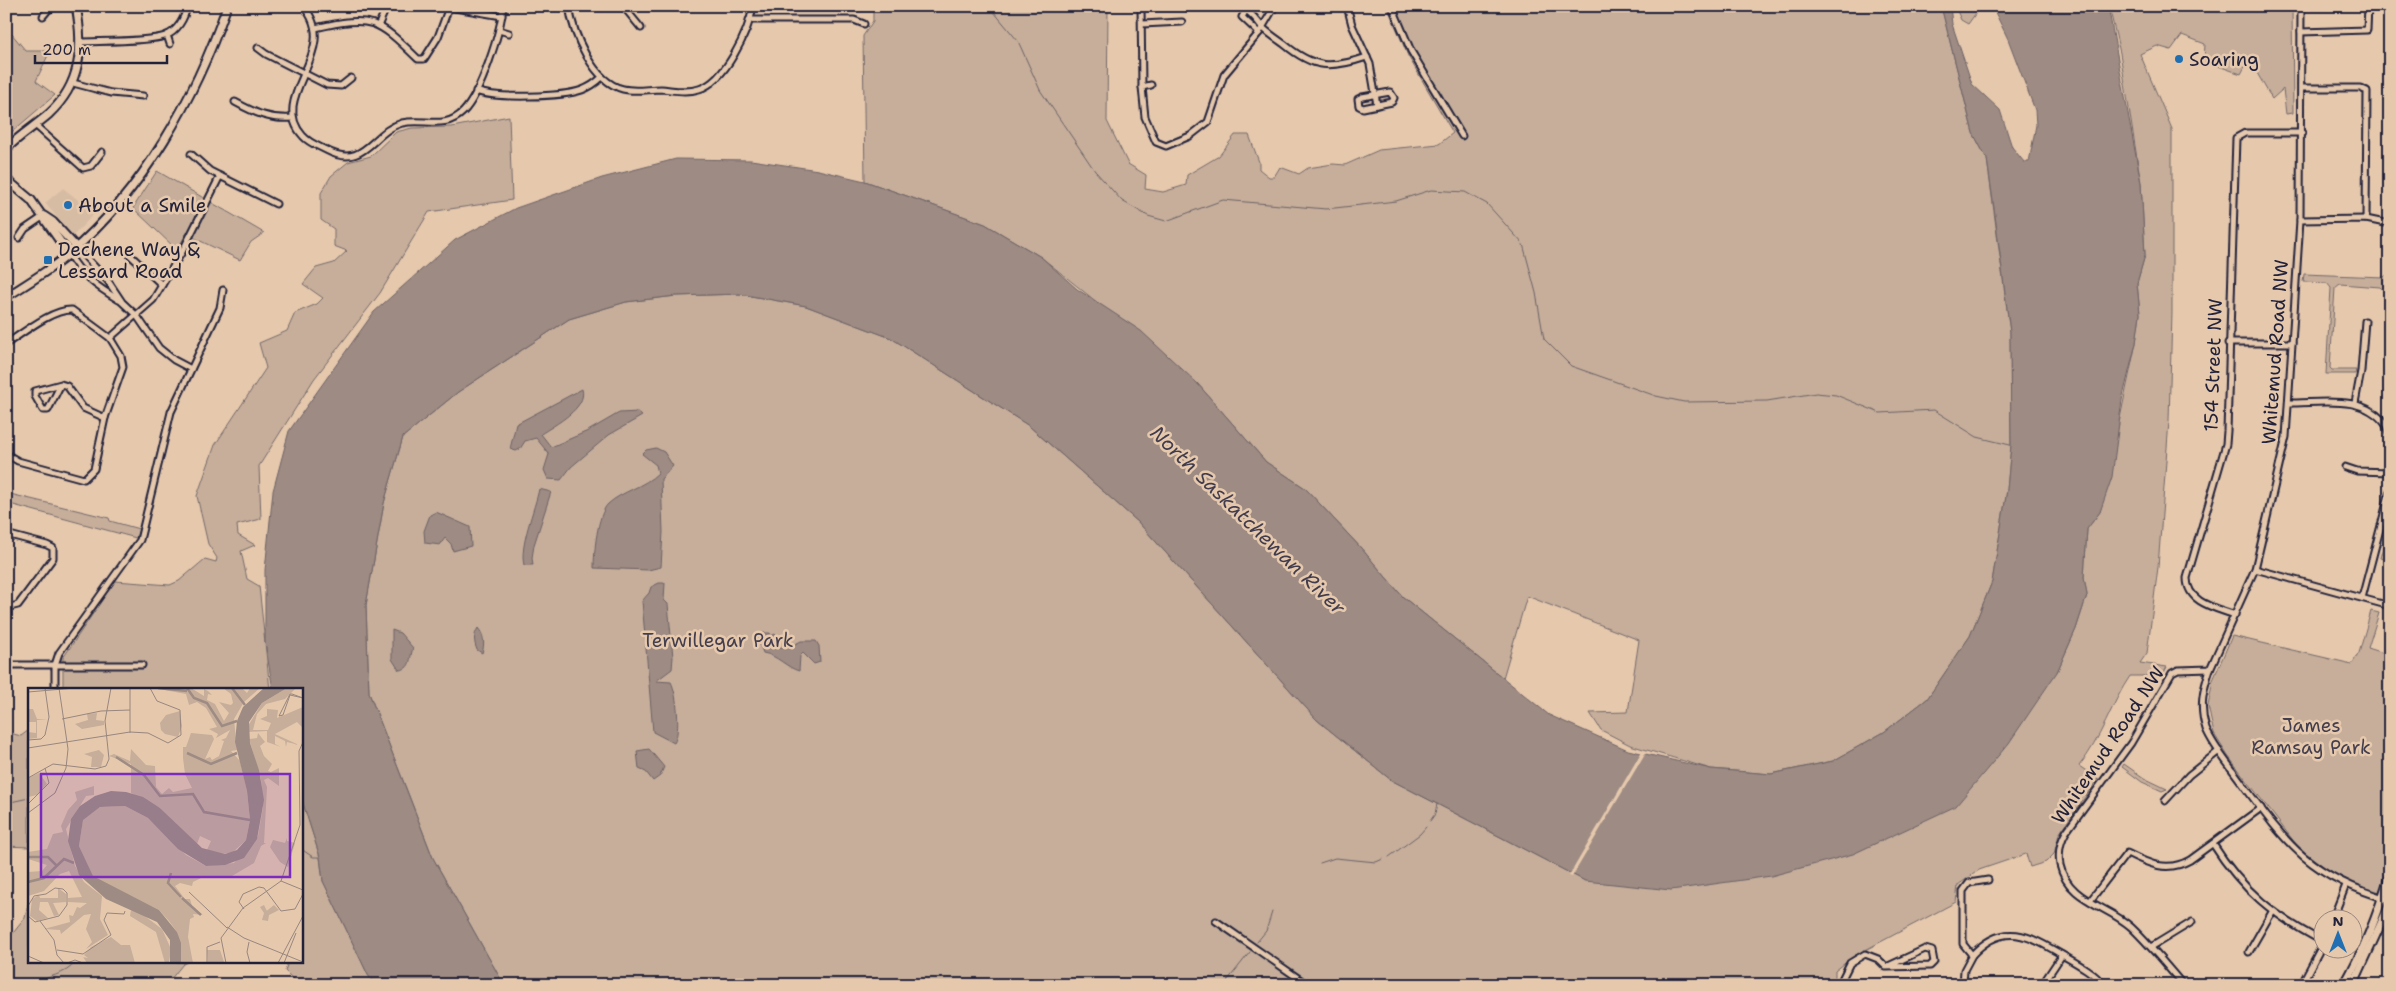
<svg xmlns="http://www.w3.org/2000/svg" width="2396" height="991" viewBox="0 0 2396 991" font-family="'Shantell Sans',sans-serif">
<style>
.built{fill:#d7bca4}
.green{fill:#c6ae9a;stroke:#74686a}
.water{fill:#9e8b83;stroke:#6c6166}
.pier{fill:#e6c9ad}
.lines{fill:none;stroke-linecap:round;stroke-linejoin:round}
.stream{stroke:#6c6166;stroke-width:1}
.street-casing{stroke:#22223b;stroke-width:9}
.secondary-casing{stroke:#22223b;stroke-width:11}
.street{stroke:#e6c9ad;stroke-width:5}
.secondary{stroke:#e6c9ad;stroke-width:7}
.poi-dot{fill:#1f6fb2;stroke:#e6c9ad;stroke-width:2}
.labels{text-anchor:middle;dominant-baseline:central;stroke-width:5;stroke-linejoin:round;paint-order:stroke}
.poi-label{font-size:19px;fill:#22223b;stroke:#e6c9ad;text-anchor:start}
.street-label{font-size:19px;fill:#22223b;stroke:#e6c9ad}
.park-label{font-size:19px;fill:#433e4e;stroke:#e6c9ad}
.water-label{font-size:20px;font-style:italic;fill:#413c4d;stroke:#e6c9ad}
.inset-river{fill:none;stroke:#9e8b83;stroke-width:2.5}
.inset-road{fill:none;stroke:#98867f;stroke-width:1}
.view{fill:#7b2cbf;fill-opacity:0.15;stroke:#7b2cbf;stroke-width:2.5}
.inset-edge{fill:none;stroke:#22223b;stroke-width:2.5}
</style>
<rect width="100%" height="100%" fill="#e6c9ad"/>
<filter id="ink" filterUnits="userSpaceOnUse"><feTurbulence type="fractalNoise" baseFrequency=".02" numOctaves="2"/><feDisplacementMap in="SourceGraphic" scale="10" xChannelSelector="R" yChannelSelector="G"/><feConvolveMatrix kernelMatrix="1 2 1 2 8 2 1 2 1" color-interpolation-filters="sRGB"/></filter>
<g filter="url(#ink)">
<polygon class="built" points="63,188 95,213 73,236 45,203"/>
<g class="green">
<polygon points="873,6 1108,6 1107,121 1128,164 1146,175 1145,189 1163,192 1186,185 1187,175 1219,156 1235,135 1249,135 1259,162 1259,169 1269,177 1274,177 1280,167 1299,174 1308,168 1333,164 1345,165 1379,150 1439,144 1453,133 1408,56 1387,6 1941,6 1973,133 1987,159 2010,332 2011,445 2007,490 1992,582 1970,636 1927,699 1884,732 1833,761 1771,774 1711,769 1630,745 1601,730 1590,713 1628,712 1639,640 1527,596 1503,678 1403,597 1361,548 1305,488 1266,462 1197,383 1041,257 985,224 865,181 863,36 873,21"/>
<polygon points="1955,6 1977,6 1976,13 1968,24 1961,20"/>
<path d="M2109,6H2292L2293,113L2286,114L2283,89L2272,99L2249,59L2241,74L2204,61L2205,44L2182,35L2171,50L2157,46L2140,54L2172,129V313L2169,421L2158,567L2147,653L2140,663L2167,667L2162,676H2130C2111,704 2101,740 2079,766L2098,779L2059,834L2054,854L2046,862L2030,867L2026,854L1979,870L1958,885L1956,902L1854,956L1835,971V983L1753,985H504L433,858L369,693L366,605L384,503L403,437L458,392L569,319L626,302L676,296L740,294L806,306L891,338L1029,426L1138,522L1317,720L1391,780L1585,881L2057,672L2076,629L2087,595L2084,577L2087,529L2100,512L2136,343L2140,314L2137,283L2145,255L2141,183L2120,53Z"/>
<polygon points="6,27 26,51 50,51 36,81 55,95 6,137"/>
<polygon points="509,116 512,200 429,212 380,293 314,379 259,466 261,519 237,525 238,535 255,545 241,551 247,579 259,586 270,690 63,690 63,658 115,581 170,585 179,581 205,559 216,562 217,558 208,544 197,496 215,445 266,368 259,343 287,331 295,313 317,304 323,298 303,284 316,268 334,263 347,251 334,246 334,229 321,220 321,193 331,176 348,162 371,156 396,132 412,128 452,127"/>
<polygon points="157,171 264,233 251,242 240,260 186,234 177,250 133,208"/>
<polygon points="2387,229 2390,230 2390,297 2380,287 2340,284 2335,288 2330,368 2332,370 2356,370 2355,374 2326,374 2331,288 2327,283 2303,282 2304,274 2384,277 2389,273 2390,241"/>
<polygon points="6,493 109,518 110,521 139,529 136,538 6,503"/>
<polygon points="2390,521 2390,561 2380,558"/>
<polygon points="2371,611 2379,613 2368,648 2390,655 2390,854 2380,892 2354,884 2326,868 2299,848 2228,756 2214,734 2208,706 2213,680 2232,636 2352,664 2359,653"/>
<polygon points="29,730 29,847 6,846 6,732 21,736"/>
<polygon points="2124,764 2144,778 2167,789 2162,791 2142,782 2122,767"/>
<polygon points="301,797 320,857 323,881 368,975 375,985 299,985 285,971 288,962 301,962"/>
<polygon points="29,900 29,962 187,962 183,964 166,985 6,985 6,937 10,937 25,918"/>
</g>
<g class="water">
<polygon points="1941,6 1950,6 1952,24 1972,84 2000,110 2012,147 2024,162 2029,162 2036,125 2035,110 2008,39 1992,6 2108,6 2141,183 2145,255 2137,283 2140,314 2136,343 2122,400 2112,477 2100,512 2087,529 2084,577 2087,595 2076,629 2057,672 2009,743 1956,806 1853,854 1771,876 1671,890 1585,881 1391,780 1317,720 1138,522 1029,426 891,338 806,306 740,294 676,296 626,302 569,319 458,392 403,437 384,503 366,605 369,693 433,858 504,985 375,985 368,975 323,881 320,857 301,797 301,690 273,690 265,642 265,570 273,491 289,431 374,312 455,240 516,208 602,178 676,159 751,160 818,170 865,181 985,224 1041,257 1077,289 1141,331 1197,383 1266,462 1305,488 1361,548 1403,597 1549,715 1628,750 1711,769 1771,774 1833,761 1884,732 1927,699 1970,636 1992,582 2007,490 2011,445 2010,332 1995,215 1987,159 1973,133"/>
<path d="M582,389C588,408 554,425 541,434L551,447L588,431L619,413L638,412L642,416L609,435L571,467L561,480L548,479L544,470L549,454L536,438L525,441L520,449L516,451L510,449L516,424Z"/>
<path d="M656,448L664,452L673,466L661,479L663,532L661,567L648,570L594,568C594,553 597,515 608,504C622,491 644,487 658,473L656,465L642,454L646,450Z"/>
<path d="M539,489L551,492L534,545L532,558L533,565H524C519,546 535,509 539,489Z"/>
<polygon points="436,512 470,527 471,546 453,551 451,544 445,538 440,545 425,543 424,531 430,515"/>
<path d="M659,583H665L664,600L668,604L673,657L672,669L656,681L671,682C677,693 681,733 674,743L653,732L642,601L649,593L651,587Z"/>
<path d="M478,628C484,635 485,644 482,653L477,650C474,642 473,636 478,628Z"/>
<path d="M392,630L400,633L413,648C409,659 412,669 399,670L392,659Z"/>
<path d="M763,633H770L771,636L775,634L777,637L775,645L786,649L801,641H816L819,646L820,662L814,664L803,653L800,656L799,671C787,668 777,655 763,653L757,637Z"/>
<polygon points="649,749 664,767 660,776 653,781 646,772 639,769 637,751"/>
</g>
<polygon class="pier" points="1642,751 1646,752 1572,877 1569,876"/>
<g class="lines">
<g class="stream">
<polyline points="989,6 1018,41 1040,90 1095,171 1122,201 1148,216 1166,221 1223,200 1326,209 1396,201 1431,190 1465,192 1487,204 1523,244 1536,293 1544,339 1571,366 1656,396 1684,402 1767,401 1816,393 1836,395 1880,413 1934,410 1977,437 2010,445"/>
<polyline points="6,803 29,798"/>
<polyline points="1430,821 1435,814 1437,804"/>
<polyline points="301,849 313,857 320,857"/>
<polyline points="1389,857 1420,834 1426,827"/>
<polyline points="1320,863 1335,858 1376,862 1383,859"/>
<polyline points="1257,942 1266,931 1272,912"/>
<path d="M34,985C45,975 67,976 75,962"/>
<polyline points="1224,985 1250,952"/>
</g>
<g class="street-casing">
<g id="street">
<path d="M303,6C344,51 266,96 303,136C309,143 318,146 326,150C365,171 372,131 402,123C424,118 445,130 463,112C481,94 501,31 503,6"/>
<path d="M569,6C573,34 593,82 623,89C635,92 648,89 661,89C674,90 686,93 699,89C725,82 749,31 753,6"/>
<polyline points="623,6 641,28"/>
<polyline points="1141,6 1142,87 1145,117 1156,142 1166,146 1190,136 1208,122 1224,75 1259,33 1275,6"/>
<polyline points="1347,6 1352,25 1370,64 1377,105"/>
<polyline points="1392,6 1411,51 1462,136"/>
<polyline points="569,10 586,6"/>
<polyline points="43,16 48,10 57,6"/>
<polyline points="749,20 854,20 864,24"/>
<polyline points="379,24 387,6"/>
<polyline points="1142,24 1182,22"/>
<path d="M315,28C372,15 377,19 418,59H424L438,37L449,7L502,16"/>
<polyline points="499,30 509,33"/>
<polyline points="2301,32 2367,30 2368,6"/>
<path d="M1259,33L1242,17L1246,10C1253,15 1257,20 1262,27C1268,33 1277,39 1284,44C1314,69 1331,69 1367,57"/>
<polyline points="167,35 170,44"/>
<path d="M80,42C101,41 147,42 165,36C177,32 185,18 187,6"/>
<polyline points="258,48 266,54 327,85 341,86 351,78"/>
<polyline points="73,83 111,93 143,96"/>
<polyline points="1142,87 1151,85"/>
<polyline points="2302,88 2360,88 2367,91 2366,219"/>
<path d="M476,91C496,99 562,97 582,90C590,87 596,83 602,77"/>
<polygon points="1390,92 1394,98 1392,102 1363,108 1359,106 1358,99 1362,97"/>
<path d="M235,102C255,113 270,120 293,118"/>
<polyline points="35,125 83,168 91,166 102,152"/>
<polyline points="191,154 210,171 276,204"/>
<polyline points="2300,220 2366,219 2390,224"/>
<polyline points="19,238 25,229 44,216"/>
<polyline points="76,247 108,281 122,302 137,316 159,348 174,360 191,369"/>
<path d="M69,254C80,275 99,288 119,300"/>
<polyline points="130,255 162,285"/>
<polyline points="110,338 153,300 182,252 220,176"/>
<polyline points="2228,343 2292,343"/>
<path d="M6,344C23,333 52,309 72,310L110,338L121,356L123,367L105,418L94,469L84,479L18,461L6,454"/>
<polyline points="61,384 35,391 35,396 43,410 48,410 61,384 67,386 83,408 105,418"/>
<path d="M2289,403C2323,403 2364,394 2386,425"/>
<polyline points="2355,403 2361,371 2365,321"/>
<polyline points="2390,423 2386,425 2390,437"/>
<polyline points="2345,467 2357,471 2390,472"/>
<polyline points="6,534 47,545 53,548 53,558 18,605 6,608"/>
<polyline points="2255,569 2390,606"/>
<polyline points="2362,598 2390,491"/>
<path d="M2235,615C2216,608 2187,603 2187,578L2226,444L2227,431L2236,138L2245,133H2302"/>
<polyline points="6,665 142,665"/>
<path d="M2210,669C2203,690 2199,707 2206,729C2214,748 2230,766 2242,783C2288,846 2311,877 2390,900"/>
<polyline points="55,690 55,665 59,653 140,540 171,412 220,308 223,290"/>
<polyline points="2165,801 2189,775 2219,751"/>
<path d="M2213,844C2242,890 2275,917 2324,942"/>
<path d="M2090,901L2127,853C2149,864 2167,873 2190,860L2261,808"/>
<polyline points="2333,918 2346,885"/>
<polyline points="1216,921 1308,985"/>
<polyline points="2151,947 2192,922"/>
<polyline points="2249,952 2272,912"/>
<path d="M1972,955C2004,920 2030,936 2064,956C2078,964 2093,972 2104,985"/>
<polyline points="1839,985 1850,963 1865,954 1878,959 1886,967 1930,966 1934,962 1932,951 1925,949 1886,967"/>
<polyline points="1963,985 1964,970 1972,955 1963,944 1963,891 1969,883 1988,880"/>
<polyline points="2042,985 2062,955"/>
<path d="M2183,985C2166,965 2150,945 2131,927C2107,905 2068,901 2060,865C2058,853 2060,842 2066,832L2131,743L2172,673L2178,670L2210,669L2255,569L2286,437L2300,220L2301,6"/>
<polyline points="2301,985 2324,942"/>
</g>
</g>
<g class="secondary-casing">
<g id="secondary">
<path d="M6,149C19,136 35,126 49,114C81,84 84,48 76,6"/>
<polyline points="6,179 31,200 69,254"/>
<polyline points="44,216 53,222 76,247"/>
<path d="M6,297C28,283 50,270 69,254C144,190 195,98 227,6"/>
<path d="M2344,985C2364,950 2379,911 2390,873"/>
<polyline points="2353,985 2390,904"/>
</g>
</g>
<use href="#street" class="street"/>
<use href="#secondary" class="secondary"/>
</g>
</g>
<g class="poi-dot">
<circle cx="2179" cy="59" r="5"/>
<circle cx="68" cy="205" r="5"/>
<rect x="43" y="255" width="10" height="10" rx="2.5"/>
</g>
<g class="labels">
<g class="poi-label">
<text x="2189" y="59">Soaring</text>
<text x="78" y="205">About a Smile</text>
<text x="58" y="249">Dechene Way &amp;<tspan x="58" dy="22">Lessard Road</tspan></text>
</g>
<g class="street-label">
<text transform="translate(2275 352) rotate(-86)">Whitemud Road NW</text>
<text transform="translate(2213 365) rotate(-88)">154 Street NW</text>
<text transform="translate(2108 745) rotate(-56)">Whitemud Road NW</text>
</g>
<g class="park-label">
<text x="718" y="640">Terwillegar Park</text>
<text x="2311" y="725">James<tspan x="2311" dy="22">Ramsay Park</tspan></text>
</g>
<g class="water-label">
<text transform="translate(1248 520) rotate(44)">North Saskatchewan River</text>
</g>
</g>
<g transform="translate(28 688)">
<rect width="275" height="275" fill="#e6c9ad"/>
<path d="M125,0H163L176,8V1L180,3L184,7L180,6L179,12L187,16L196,33L201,25L191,14L203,17L205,15L203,6L195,0H214L219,5L222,0H232L216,14L206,31L209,62L203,63L212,73L219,103L222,132L218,152L204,165L191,166L179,162L183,153L172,148L169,156L132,120L103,105V76L81,68L86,66L102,73L103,61L118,77L127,78L128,99L134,106L141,100L145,104L164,100L157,86L155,70V59H158L163,45L184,47L186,51L177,71L182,69L184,72L191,68L196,53L193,52L198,50L202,42L188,50L190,46L181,41L189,39L178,20L169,14L161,17L158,6ZM259,0H268L257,11L238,16L229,26L225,42H240L243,35L232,31L239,28V21L250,22L249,30L275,19L274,39L269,34L247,46L271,57L259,54L258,59L257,53L247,48V56L253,59L239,54V43L220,44V38L234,15ZM0,21H5L9,31H20L9,32V50L0,51V44L8,45V34H0ZM152,23L154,38L150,49L137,46L133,42L132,35L138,27ZM69,25L68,32L76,33V37L54,41L47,36L60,32L59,26ZM230,45L237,54L232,58L236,68L244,76L240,83L243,84L251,80V98L240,90L236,92L239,99L236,155H238L233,158L226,175L204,188L175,189L165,194L164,198L152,195L147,198L157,211H162L165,221L175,227L165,226L166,229L162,231L160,249L165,275H153L149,244L141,233L131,222L65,189L51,158L55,131L72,119L97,118L120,130L158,167L178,178L206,175L230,148L235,119L233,91L221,51L229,50ZM71,62L76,67L73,79H63L64,69L56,66ZM11,85L19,96L9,107L0,109V90ZM66,98V107L58,108L38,141L47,178L56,194L74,208L72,231L80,247L58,261L64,254L58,241L63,226L56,227L33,246L32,242L16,241L42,234L41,227L45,228L49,219L52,220L59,215L40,214V210L54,209L41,183L32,186L16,203L0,208V184L14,183L19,177L0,171V164L19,161L25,146L35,144L33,138L40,122L49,112L47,104ZM259,150V153L267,155L260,179L252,174L242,159L245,152L257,155ZM30,200L38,206V214L25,215L31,227L26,228L20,214H12L11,222L20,230L9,233L2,228L4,211L11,207L12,210H30ZM236,217L239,223L236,225L246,217L251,222L241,227L240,233L234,232L236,225L232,219ZM103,222L114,226L134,241L143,261L141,275H137L128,244L102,228ZM83,249L93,257H102L107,275H59L55,269L43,267L60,270L56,267L63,259ZM179,262H192L196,274L180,275Z" fill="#c6ae9a"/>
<path d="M236,0H259L234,15L221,34L222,55L231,82L236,112L229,151L216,170L197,177L178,178L150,161L120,130L97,118L72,119L55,132L51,158L65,188L131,222L149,244L153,255V275H142V252L129,234L78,211L51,187L40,153L43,131L52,118L67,108L83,103L98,104L115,109L132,120L174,160L197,166L209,162L218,152L222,132L219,103L207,54L209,33L215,19Z" fill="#9e8b83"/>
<path class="inset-river" d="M130,0L159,3M159,0L166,10L179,15L194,38L209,33M204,0L217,17M159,65L183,76L209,65M88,69L116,87L132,108L165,106L176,124L222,132M0,169H20L29,178M143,185L140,195L153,209M0,194L16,190L36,171L46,175M154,210L173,227"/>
<path class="inset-road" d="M0,4L47,0M275,10L264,6H262L251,28L255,27L262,7L275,10M34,31L73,23L102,22M102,44L120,45L140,55L153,47L152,22L129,13L122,0M102,45V0M0,52L13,51L17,47L21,29L17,0M0,60L102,44M0,90L25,76L67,81L78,78L81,71L77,33L83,0M0,116L21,95L17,80M0,125L27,105L38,80L40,61L31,0M253,193L272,137L271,63L275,54M161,204L199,240M0,218L6,208L18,206L27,200L35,201L39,205V217L31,228L7,234L0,228M216,221L211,214L215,206L231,199L236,200L253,223L267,221L275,206M12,233L26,252L29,267L36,275M199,239L216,250L275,274M221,254L219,264L222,275M29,262L55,266L83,247L76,232L79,225L96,226L97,223M0,268L16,275M39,275L47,272L55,275M179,275V259L192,254M198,275L193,250L215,220L253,193L275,202M250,275L275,228M256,275L268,245"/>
<path class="view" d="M13,86H262V189H13Z"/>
<rect width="275" height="275" class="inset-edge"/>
</g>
<rect width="2396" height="991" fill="none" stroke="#e6c9ad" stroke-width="25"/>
<rect x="12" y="12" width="2371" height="966" fill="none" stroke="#22223b" stroke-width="2" filter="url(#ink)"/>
<g transform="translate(2338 934)"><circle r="24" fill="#e6c9ad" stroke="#98867f"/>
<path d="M0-4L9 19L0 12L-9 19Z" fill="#1f6fb2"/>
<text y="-8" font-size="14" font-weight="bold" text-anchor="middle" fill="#22223b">N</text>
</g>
<path d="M35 55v8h132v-8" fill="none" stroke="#22223b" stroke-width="2.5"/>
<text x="42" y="55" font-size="15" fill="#22223b" stroke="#e6c9ad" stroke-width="4" paint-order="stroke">200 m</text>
</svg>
